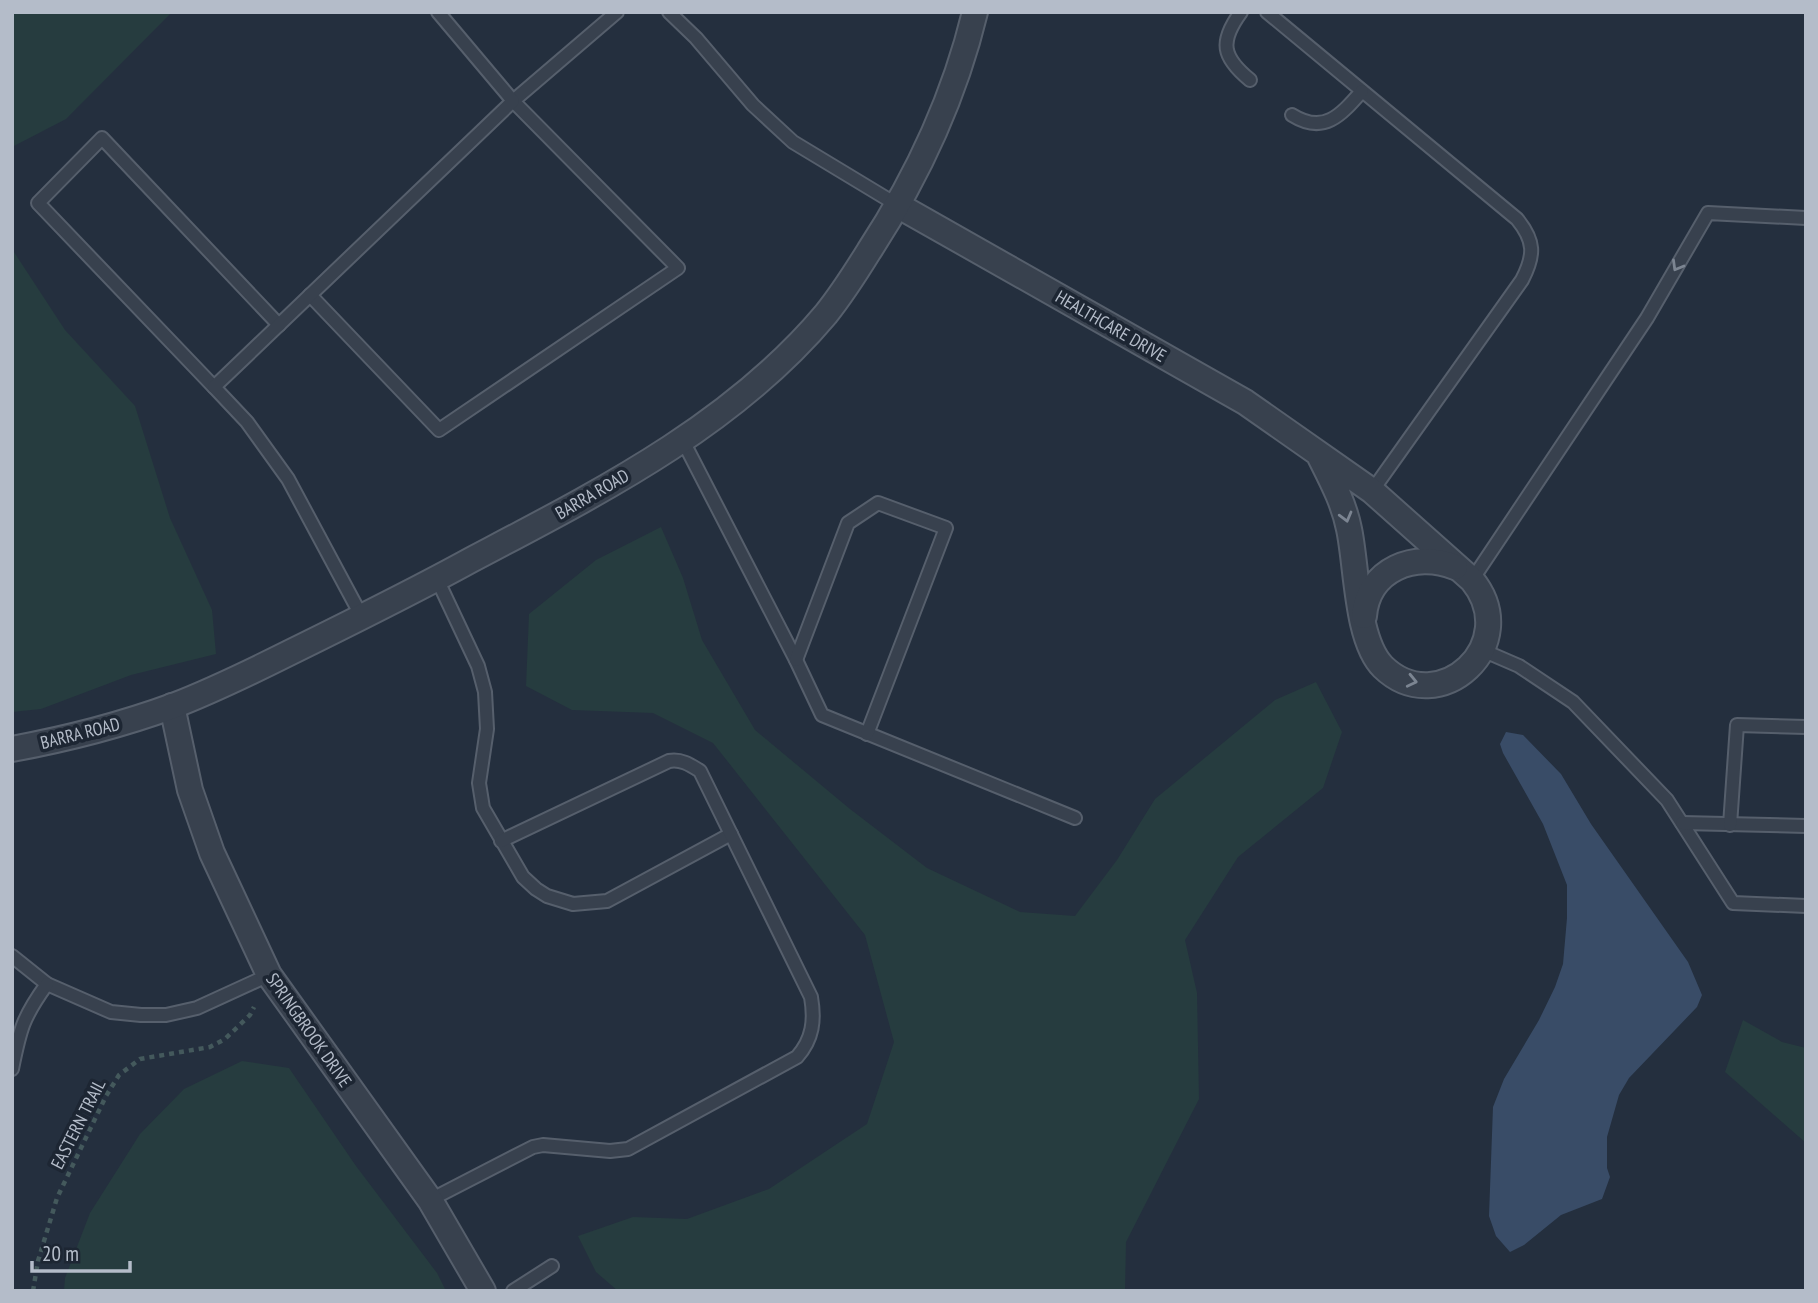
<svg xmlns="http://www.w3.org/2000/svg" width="1818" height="1303" viewBox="0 0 1818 1303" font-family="'PT Sans Narrow',sans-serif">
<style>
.green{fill:#263c3f}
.water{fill:#394c67}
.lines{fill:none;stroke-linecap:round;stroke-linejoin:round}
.service-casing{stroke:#565f6c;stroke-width:16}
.minor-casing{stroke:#565f6c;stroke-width:28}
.path{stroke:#44595c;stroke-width:4.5;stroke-dasharray:5 5;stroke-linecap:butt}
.service{stroke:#38414e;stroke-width:12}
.minor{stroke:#38414e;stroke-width:24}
.oneway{stroke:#7c8592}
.labels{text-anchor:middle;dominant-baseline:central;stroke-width:7;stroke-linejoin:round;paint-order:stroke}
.street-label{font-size:18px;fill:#b4bcc9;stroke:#1d2633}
</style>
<rect width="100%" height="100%" fill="#242f3e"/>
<g class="green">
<polygon points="12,12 172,12 66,119 12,147"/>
<polygon points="12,249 65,330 135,406 170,518 212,610 216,654 131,675 41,709 12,712"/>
<polygon points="661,527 683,578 702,640 755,730 850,809 927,868 1020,912 1075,916 1117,860 1155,799 1275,700 1316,682 1342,732 1323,788 1238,857 1185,940 1197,993 1199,1099 1126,1242 1125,1291 618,1291 596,1272 578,1236 633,1217 687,1219 769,1189 867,1124 894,1042 865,935 713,743 653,713 572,710 526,686 529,614 596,560"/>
<polygon points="1743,1020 1782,1042 1806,1048 1806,1143 1725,1072"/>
<polygon points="242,1061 289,1068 356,1166 437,1273 446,1291 64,1291 65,1278 90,1213 140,1134 184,1089"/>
</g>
<polygon class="water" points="1506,732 1523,735 1561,774 1591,824 1688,962 1702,995 1697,1007 1629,1078 1619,1095 1607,1137 1607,1168 1610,1177 1602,1199 1561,1215 1524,1245 1510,1252 1496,1236 1489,1216 1493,1107 1504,1079 1539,1020 1555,987 1563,964 1567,918 1567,885 1543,824 1503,753 1500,744"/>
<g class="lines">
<g class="service-casing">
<g id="service">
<polyline points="669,12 696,38 753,105 793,142 899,206"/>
<path d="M1241,12C1219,42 1222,57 1250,80"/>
<path d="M1267,12L1517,219C1535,241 1535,255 1522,280L1372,491"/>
<path d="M1292,115C1324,135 1341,115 1362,91"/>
<polyline points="310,295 439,430 678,268 513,101 617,12"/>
<polyline points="214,387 38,203 102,138 279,325"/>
<polyline points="683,441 796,660 822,715 1075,818"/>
<polyline points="437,579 478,666 485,692 487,729 479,783 483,808 523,877 536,889 547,896 573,904 607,901 731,834"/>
<polyline points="1472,580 1647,318 1708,213 1806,218"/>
<polyline points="362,617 288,479 247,422 214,387 513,101 438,12"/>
<polyline points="1482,650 1519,666 1573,702 1667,800 1733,903 1806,906"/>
<polyline points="796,660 848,523 878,503 946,528 867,734"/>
<polyline points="1682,823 1806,826"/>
<polyline points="1730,825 1737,725 1806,727"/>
<polyline points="12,956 47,984 111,1012 141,1015 166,1015 197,1008 269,975"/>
<path d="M12,1069C20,1029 23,1017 47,984"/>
<path d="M430,1200L533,1147L543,1145L610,1151L628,1149L797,1057C813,1039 815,1020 811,997L700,771C689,764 681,759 669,761L501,841"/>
<polyline points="513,1291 552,1266"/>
</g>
</g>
<g class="minor-casing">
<g id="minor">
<path d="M899,206L1245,402L1372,491L1472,580C1524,644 1439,721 1383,667C1356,640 1357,566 1349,529C1344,503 1331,479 1319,455"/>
<path d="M1364,616C1368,569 1415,551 1455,567"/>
<polyline points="172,706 190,790 212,853 269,975 430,1200 483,1291"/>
<path d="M12,749C66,739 121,725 173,706C212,691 251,672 289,653C350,623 411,593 471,560C598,493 732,426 826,314C842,294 856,272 869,251C918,176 954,99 975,12"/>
</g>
</g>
<polyline class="path" points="33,1291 38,1261 57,1198 106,1096 119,1075 140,1059 210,1047 225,1039 250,1015 254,1007"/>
<use href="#service" class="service"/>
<use href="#minor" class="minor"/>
</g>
<defs><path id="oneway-chevron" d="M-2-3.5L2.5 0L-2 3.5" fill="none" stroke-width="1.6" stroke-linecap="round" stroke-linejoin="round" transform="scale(1.75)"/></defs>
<g class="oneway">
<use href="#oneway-chevron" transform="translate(1677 266) rotate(120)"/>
<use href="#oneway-chevron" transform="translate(1346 517) rotate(75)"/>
<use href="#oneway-chevron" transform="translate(1412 681) rotate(13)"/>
</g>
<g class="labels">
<g class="street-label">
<text transform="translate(1111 326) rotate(30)">HEALTHCARE DRIVE</text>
<text transform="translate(592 494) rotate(-30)">BARRA ROAD</text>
<text transform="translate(80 733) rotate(-14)">BARRA ROAD</text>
<text transform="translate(309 1030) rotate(55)">SPRINGBROOK DRIVE</text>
<text transform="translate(78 1124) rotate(-63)">EASTERN TRAIL</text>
</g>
</g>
<rect width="1818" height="1303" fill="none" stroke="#b4bcc9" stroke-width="28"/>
<path d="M32 1261v10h98v-10" fill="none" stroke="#b4bcc9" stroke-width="3.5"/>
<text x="42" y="1261" font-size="21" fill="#b4bcc9" stroke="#1d2633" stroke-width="5" paint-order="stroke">20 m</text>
</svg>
